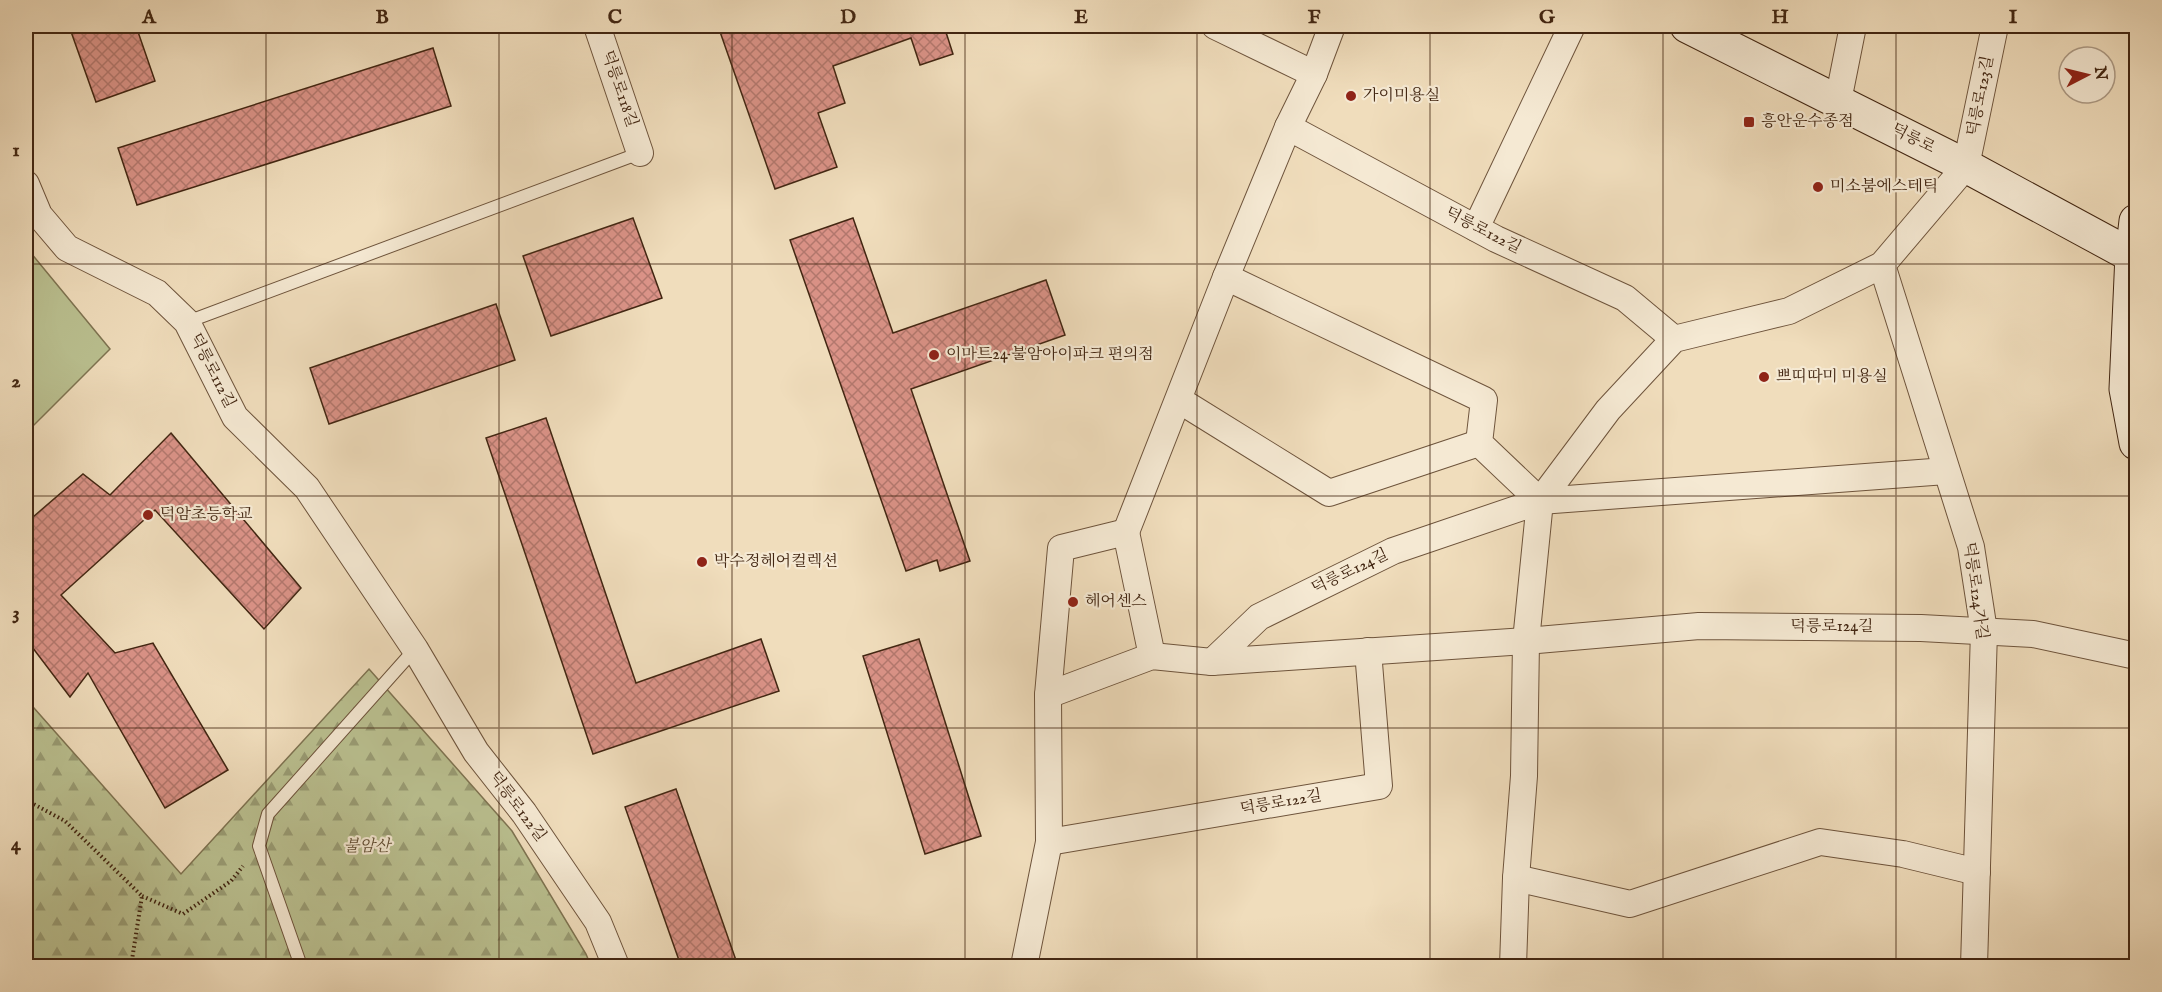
<svg xmlns="http://www.w3.org/2000/svg" width="2162" height="992" viewBox="0 0 2162 992" font-family="'IM FELL English','Noto Serif KR',serif">
<style>
.forest{fill:url(#forest-firs);stroke:#7e7351;stroke-width:1.5}
.pitch{fill:#bac090;stroke:#7e7351;stroke-width:1.5}
.building{fill:url(#building-cross-hatch);stroke:#422612;stroke-width:1.5}
.lines{fill:none;stroke-linecap:round;stroke-linejoin:round}
.service-casing{stroke:#6e543c;stroke-width:14}
.minor-casing{stroke:#6e543c;stroke-width:28}
.secondary-casing{stroke:#422612;stroke-width:35}
.path{stroke:#422612;stroke-width:4;stroke-dasharray:1.5 3;stroke-linecap:butt}
.service{stroke:#f5e9d3;stroke-width:12}
.minor{stroke:#f5e9d3;stroke-width:26}
.secondary{stroke:#f5e9d3;stroke-width:33}
.grid{fill:none;stroke:#422612;stroke-width:1.5;stroke-opacity:0.55}
.poi-dot{fill:#8f2418;stroke:#f5e9d3;stroke-width:2}
.labels{text-anchor:middle;dominant-baseline:central;stroke-width:4.5;stroke-linejoin:round;paint-order:stroke}
.street-label{font-size:16px;fill:#422612;stroke:#f5e9d3}
.poi-label{font-size:16px;fill:#422612;stroke:#f5e9d3;text-anchor:start}
.park-label{font-size:16px;font-style:italic;fill:#604c32;stroke:#f5e9d3}
.neatline{fill:none;stroke:#422612;stroke-width:2}
.grid-label{font-size:20px;text-anchor:middle;font-weight:bold;fill:#422612}
</style>
<defs>
<pattern id="forest-firs" width="22" height="20" patternUnits="userSpaceOnUse" patternTransform="scale(1.5)"><rect width="22" height="20" fill="#bac090"/><path d="M5 1l3.5 6h-7zM16 11l3.5 6h-7z" fill="#999c74"/></pattern>
<pattern id="building-cross-hatch" width="8" height="8" patternUnits="userSpaceOnUse" patternTransform="scale(1.5)"><rect width="8" height="8" fill="#db9388"/><path d="M0 0l8 8M0 8l8-8" fill="none" stroke="#b3786e"/></pattern>
</defs>
<rect width="100%" height="100%" fill="#f0ddbc"/>
<filter id="stains"><feTurbulence type="fractalNoise" baseFrequency=".00333" numOctaves="4"/><feColorMatrix values="0 0 0 0 .2 0 0 0 0 .09 0 0 0 0 .02 0 0 0 .5 -.17"/></filter>
<radialGradient id="worn" r=".72"><stop offset=".6" stop-color="#630" stop-opacity="0"/><stop offset="1" stop-color="#630" stop-opacity=".3"/></radialGradient>
<polygon class="forest" points="369,669 512,831 586,954 591,966 26,966 26,699 181,874"/>
<polygon class="pitch" points="26,247 110,349 26,433"/>
<g class="building">
<polygon points="69,26 136,26 155,81 96,102"/>
<polygon points="718,26 946,26 944,26 953,54 920,65 911,38 833,66 845,103 818,113 837,167 775,189"/>
<polygon points="433,48 451,106 137,205 118,148"/>
<polygon points="633,218 662,298 551,336 523,256"/>
<polygon points="853,218 893,333 1046,280 1065,335 911,389 970,561 940,571 937,560 906,571 790,240"/>
<polygon points="496,304 515,360 329,424 310,368"/>
<polygon points="546,418 636,683 761,639 779,691 593,754 486,438"/>
<polygon points="171,433 301,588 264,629 155,510 61,595 115,653 153,643 228,770 165,808 88,673 70,697 26,639 26,523 83,474 110,495"/>
<polygon points="919,639 981,836 925,854 863,656"/>
<polygon points="676,789 738,966 681,966 625,807"/>
</g>
<g class="lines">
<g class="service-casing">
<g id="service">
<polyline points="187,322 640,153"/>
<polyline points="301,966 259,846 268,814 415,649"/>
</g>
</g>
<g class="minor-casing">
<g id="minor">
<polyline points="597,26 640,153"/>
<polyline points="1215,26 1314,74"/>
<polyline points="1838,101 1853,26"/>
<polyline points="1288,127 1496,239 1625,298 1674,339"/>
<polyline points="26,184 39,215 67,248 157,293 187,322 235,417 307,488 415,649 476,752 524,813 598,922 616,966"/>
<polyline points="1476,228 1572,26"/>
<polyline points="1882,265 1971,547 1984,631 1974,966"/>
<polyline points="1226,277 1484,400 1479,443 1540,501"/>
<polyline points="1179,400 1329,493 1479,443"/>
<polyline points="1126,532 1226,277 1288,127 1314,74 1332,26"/>
<polyline points="1126,532 1152,656"/>
<polyline points="1212,662 1259,617 1393,551 1540,501 1946,471"/>
<polyline points="1048,695 1152,656 1212,662 1526,641 1699,626 1921,628 2033,634 2136,656"/>
<polyline points="1049,842 1379,786 1368,651"/>
<polyline points="1516,878 1630,904 1820,842 1903,854 1977,872"/>
<polyline points="1024,966 1049,842 1048,695 1061,548 1126,532"/>
<polyline points="1513,966 1516,878 1524,776 1526,641 1540,501 1608,410 1674,339 1789,311 1882,265 1966,166 1995,26"/>
</g>
</g>
<g class="secondary-casing">
<g id="secondary">
<polyline points="1687,26 1966,166 2136,258"/>
<polyline points="2136,221 2132,255 2126,389 2136,443"/>
</g>
</g>
<g class="path">
<polyline points="26,800 65,821 142,896 131,966"/>
<polyline points="142,896 183,914 231,881 243,866"/>
</g>
<use href="#service" class="service"/>
<use href="#minor" class="minor"/>
<use href="#secondary" class="secondary"/>
</g>
<path class="grid" d="M266,26V966M499,26V966M732,26V966M965,26V966M1197,26V966M1430,26V966M1663,26V966M1896,26V966M26,264H2136M26,496H2136M26,728H2136"/>
<g class="poi-dot">
<circle cx="1351" cy="96" r="6"/>
<rect x="1743" y="116" width="12" height="12" rx="3"/>
<circle cx="1818" cy="187" r="6"/>
<circle cx="934" cy="355" r="6"/>
<circle cx="1764" cy="377" r="6"/>
<circle cx="148" cy="515" r="6"/>
<circle cx="702" cy="562" r="6"/>
<circle cx="1073" cy="602" r="6"/>
</g>
<g class="labels">
<g class="street-label">
<text transform="translate(619 89) rotate(71)">덕릉로118길</text>
<text transform="translate(1981 96) rotate(-79)">덕릉로123길</text>
<text transform="translate(1913 139) rotate(27)">덕릉로</text>
<text transform="translate(1483 231) rotate(27)">덕릉로122길</text>
<text transform="translate(212 371) rotate(63)">덕릉로112길</text>
<text transform="translate(1350 572) rotate(-26)">덕릉로124길</text>
<text transform="translate(1975 591) rotate(82)">덕릉로124가길</text>
<text x="1832" y="627">덕릉로124길</text>
<text transform="translate(1281 803) rotate(-10)">덕릉로122길</text>
<text transform="translate(517 807) rotate(53)">덕릉로122길</text>
</g>
<g class="poi-label">
<text x="1363" y="96">가이미용실</text>
<text x="1761" y="122">흥안운수종점</text>
<text x="1830" y="187">미소붐에스테틱</text>
<text x="946" y="355">이마트24 불암아이파크 편의점</text>
<text x="1776" y="377">쁘띠따미 미용실</text>
<text x="160" y="515">덕암초등학교</text>
<text x="714" y="562">박수정헤어컬렉션</text>
<text x="1085" y="602">헤어센스</text>
</g>
<g class="park-label">
<text x="367" y="847">불암산</text>
</g>
</g>
<rect width="2162" height="992" fill="none" stroke="#f0ddbc" stroke-width="66"/>
<g transform="translate(2087 75) rotate(83)"><circle r="28" fill="#f5e9d3" stroke="#ad9b86" stroke-width="1.5"/>
<path d="M0-4.5L10 22L0 15L-10 22Z" fill="#8f2418"/>
<text y="-9" font-size="16" font-weight="bold" text-anchor="middle" fill="#422612">N</text>
</g>
<rect x="33" y="33" width="2096" height="926" class="neatline"/>
<g class="grid-label">
<text x="149" y="23">A</text>
<text x="382" y="23">B</text>
<text x="615" y="23">C</text>
<text x="848" y="23">D</text>
<text x="1081" y="23">E</text>
<text x="1314" y="23">F</text>
<text x="1547" y="23">G</text>
<text x="1780" y="23">H</text>
<text x="2013" y="23">I</text>
<text x="16" y="156">1</text>
<text x="16" y="387">2</text>
<text x="16" y="619">3</text>
<text x="16" y="850">4</text>
</g>
<rect width="100%" height="100%" filter="url(#stains)"/>
<rect width="100%" height="100%" fill="url(#worn)"/>
</svg>
